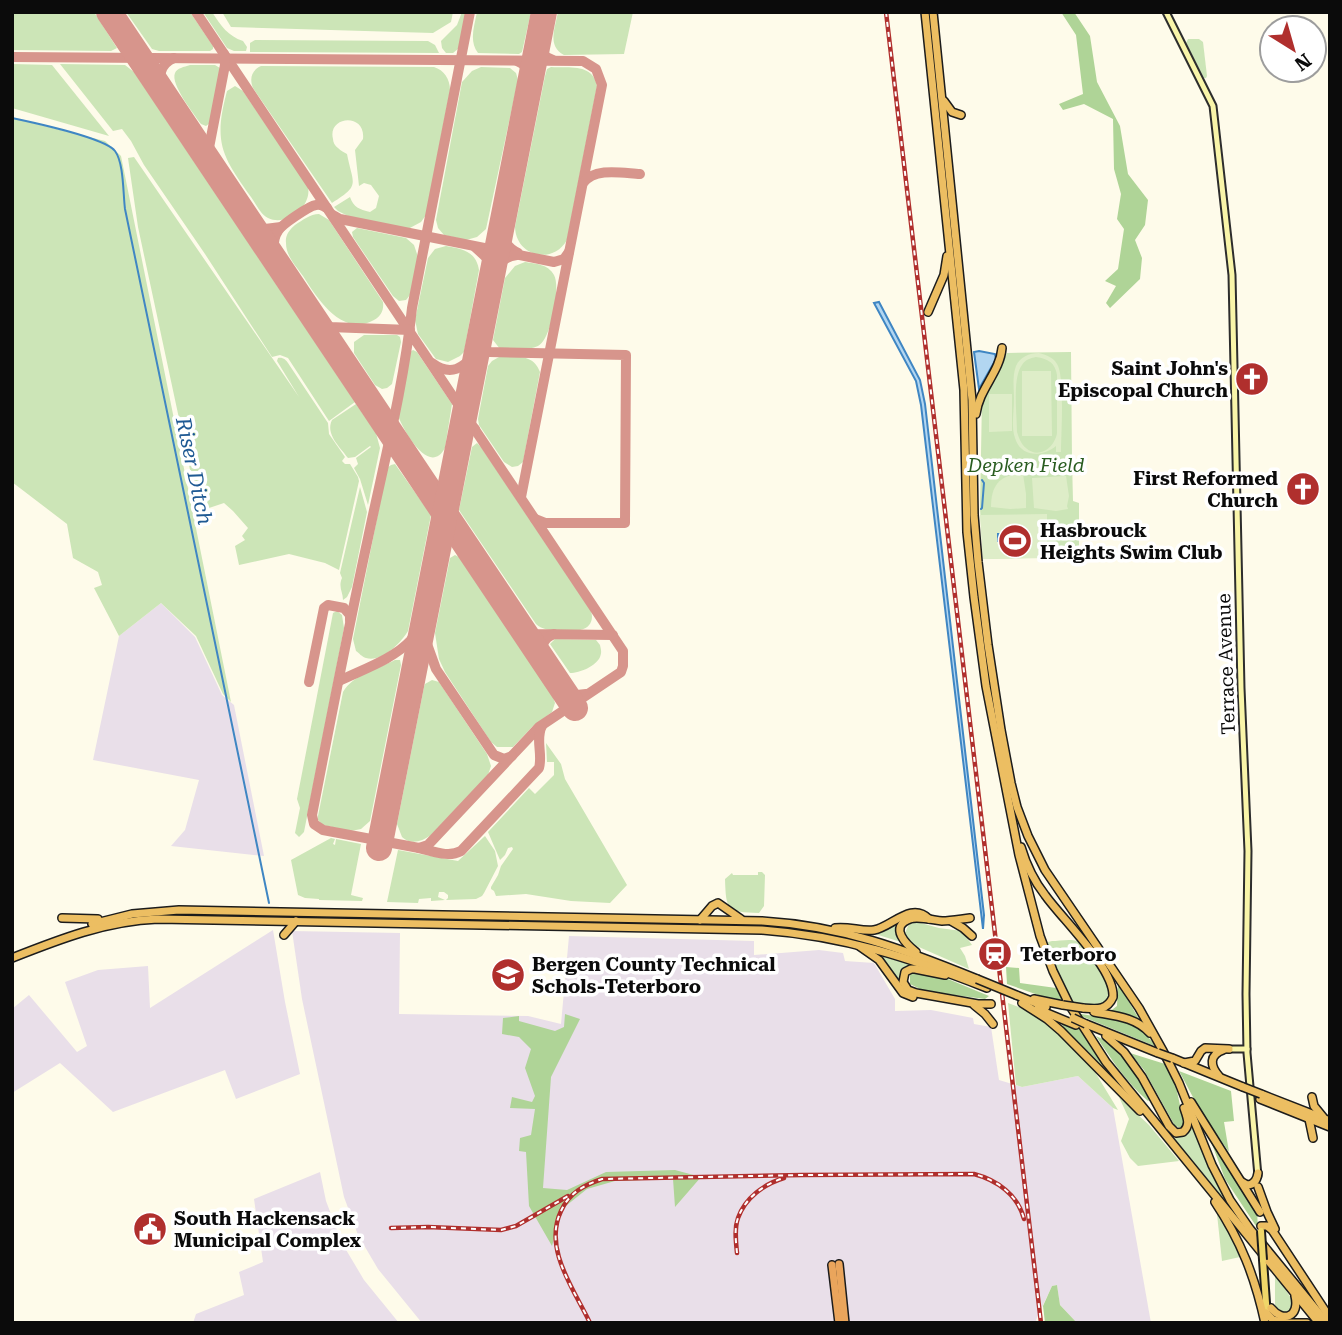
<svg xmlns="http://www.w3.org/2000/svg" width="1342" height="1335" viewBox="0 0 1342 1335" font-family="'Roboto Serif',serif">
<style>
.industrial{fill:#e9dfe9}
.green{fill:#cce5b7}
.forest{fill:#afd497}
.pitch{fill:#deedc8;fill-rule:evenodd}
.water{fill:#b2d6f1;stroke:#3f86c3;stroke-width:2}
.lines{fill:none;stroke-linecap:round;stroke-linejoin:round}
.stream{stroke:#3f86c3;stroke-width:2}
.taxiway{stroke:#d7958c;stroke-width:10}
.runway{stroke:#d7958c;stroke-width:26}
.secondary-casing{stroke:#2d2d2d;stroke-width:9}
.primary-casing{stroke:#1c1c1c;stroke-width:10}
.trunk-casing{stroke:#1c1c1c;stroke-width:10}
.motorway-casing{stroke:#1c1c1c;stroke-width:10}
.secondary{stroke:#f9f5a9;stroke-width:5}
.primary{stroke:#efd669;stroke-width:6}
.trunk{stroke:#ecbe62;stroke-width:7}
.motorway{stroke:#eaa55c;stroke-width:7}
.rail-casing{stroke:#b02f2d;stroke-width:4.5}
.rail{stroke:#fff;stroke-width:2;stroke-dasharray:5;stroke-linecap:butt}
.primary-bridge-casing{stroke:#1c1c1c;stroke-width:10;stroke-linecap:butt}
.trunk-bridge-casing{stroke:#1c1c1c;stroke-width:10;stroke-linecap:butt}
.primary-bridge{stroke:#efd669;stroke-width:6}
.trunk-bridge{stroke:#ecbe62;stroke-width:7}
.labels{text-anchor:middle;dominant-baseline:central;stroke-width:7;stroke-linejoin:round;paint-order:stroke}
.poi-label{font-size:19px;font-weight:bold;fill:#0b0b0b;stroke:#fff;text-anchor:start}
.park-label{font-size:19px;font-style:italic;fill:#2a5d21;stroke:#fff}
.street-label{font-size:19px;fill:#0b0b0b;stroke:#fff}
.water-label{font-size:21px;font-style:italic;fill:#1e5993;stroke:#fff}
</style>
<rect width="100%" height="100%" fill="#fefbea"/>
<g class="industrial">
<polygon points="161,603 195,637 222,695 234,705 264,856 171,846 185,830 199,780 93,760 119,636"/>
<polygon points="273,930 285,1002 300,1074 236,1099 225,1070 113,1112 60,1063 12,1093 12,1009 29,995 77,1052 87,1046 65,982 98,970 148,966 150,1008"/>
<polygon points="292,931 400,933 399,1014 528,1016 561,1024 569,936 754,941 754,955 819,950 843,953 845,961 874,963 895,999 895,1011 931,1010 973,1018 974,1024 991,1027 999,1080 1022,1087 1078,1076 1113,1108 1151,1323 1077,1323 1060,1305 1057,1285 1052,1286 1036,1320 1037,1323 422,1323 378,1269 358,1235 344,1197 302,999"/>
<polygon points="320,1172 326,1201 342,1243 364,1280 399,1323 193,1323 196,1314 244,1295 239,1272 263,1262 254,1199"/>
</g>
<g class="green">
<polygon points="12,12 94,12 117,48 111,51 12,50"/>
<polygon points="126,12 190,12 213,46 213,49 210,51 159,51 152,49"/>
<path d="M203,12H212C221,26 228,36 243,41L247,47L246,51H234L227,48Z"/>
<polygon points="222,12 453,12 451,22 433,33 231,27"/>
<polygon points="462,12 466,12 459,48 453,53 446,53 442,48 441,41 457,25"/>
<path d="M477,12H531L522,52L519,54L478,53C469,41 474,27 477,12Z"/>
<path d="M558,12H633L624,54L564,55C547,46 555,28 558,12Z"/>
<polygon points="1188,39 1199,39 1203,42 1207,76 1206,78 1204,78 1186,43"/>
<polygon points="255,40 428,41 435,45 439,53 250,52 250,43"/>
<polygon points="12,64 52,65 109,136 12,108"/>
<polygon points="60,64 125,65 134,72 355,402 329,421 288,358 280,355 272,357 205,254 144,165 131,141 122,129 113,131"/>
<path d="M190,65H215L220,68L210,123L206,126L201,124C194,114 170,84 175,73C177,68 184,67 190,65Z"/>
<path d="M261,66L434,67C444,70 450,79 450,90L426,215L421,222L408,229L348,216L338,211L334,207L350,197C354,208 359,209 370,212L376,208L379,196L371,185L364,183L359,186L355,150L363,139C366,112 327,116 333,139C333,142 335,146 338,148C341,151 344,152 347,154C353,185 361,185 332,203L253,88C249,78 252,70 261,66Z"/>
<polygon points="481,67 510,68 516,73 518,80 486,229 477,237 466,240 444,235 438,228 436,220 462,82 472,71"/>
<path d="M551,67C569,68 593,63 597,86L567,240C553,265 516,257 515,227L545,76L547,69Z"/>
<path d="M235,86L243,91L308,187C312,206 287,227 268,218C261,215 256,204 251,197C222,156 213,143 227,91Z"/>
<polygon points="12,118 105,141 121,156 231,702 223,694 196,636 161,603 119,636 94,588 102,585 98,572 73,558 67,524 12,482"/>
<path d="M134,157L299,397L277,361L278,358C283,357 286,360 288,363L328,423L329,434L345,457L342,461L345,464H350L358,477L359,481L339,570L325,563L289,554L239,565L235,546L245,540L242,536L248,528L233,511L224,503L209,508L205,514L194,500L192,479L138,227L128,158Z"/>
<path d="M319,214L329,220L383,302C384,310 381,316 374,320C342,338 317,298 303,276C296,266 286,256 286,243C285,236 289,230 295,225C303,220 310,214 319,214Z"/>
<polygon points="357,228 406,238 414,245 418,257 410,295 406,300 399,301 393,296 353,237 352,232"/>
<path d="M446,246C462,249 476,251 479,270L464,352L460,356L448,362L436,359L418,334L415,320L428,258L435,249Z"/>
<path d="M525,262C536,264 548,264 554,275C561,287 551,340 538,346C528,351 511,348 500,349L493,340L505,278L515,266Z"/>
<polygon points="364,335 397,335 400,337 401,342 392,384 387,388 382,389 375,385 354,353 354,342"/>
<path d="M413,350L417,352L452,404L445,448C429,477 404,431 398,416L409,353Z"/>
<polygon points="1071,352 1072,460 1073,501 1079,503 1079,557 983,559 980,508 982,399 1007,353"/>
<path d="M499,357C516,357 533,353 540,372L523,462L518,466L512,467L504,462L479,425L478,419L488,366L492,361Z"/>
<path d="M356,404L376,433L380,448L368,505L360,479L354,468L358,464L356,458L371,447L370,446L355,457L348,458C340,447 325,434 332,420Z"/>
<path d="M477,443L481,447L591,611C594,620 590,628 580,630C566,630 547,634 536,624L459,510L472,447Z"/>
<path d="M395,464L431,515L408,631C401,643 381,663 366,658C362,657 359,653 356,651L353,639L387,468L391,465Z"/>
<path d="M360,487L367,512L352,587L347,597L343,600C343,592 338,587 342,578L340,573Z"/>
<polygon points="455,555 459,557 553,697 555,703 552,712 532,727 513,747 497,747 491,742 445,672 439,659 435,633 450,558"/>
<polygon points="337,611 342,615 344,628 304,832 299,837 295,833 300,808 297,799 333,613"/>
<path d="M555,639L596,640L600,645C601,650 602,652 600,657C596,666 580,673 570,673L550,644Z"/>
<path d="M395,660H400L401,665L370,821L361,829L351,831L323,825L318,820V816L343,692C353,675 377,669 395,660Z"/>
<path d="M432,680L439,682L487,754L491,766L488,775L431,835C421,842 411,845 402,837L397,824L424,687L425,684Z"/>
<polygon points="546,743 561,764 565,779 627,885 610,903 571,901 526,894 496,896 494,891 491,889 491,887 498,875 501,866 513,849 512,847 508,848 505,855 500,860 488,832 529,788 535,794 554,775 554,762 547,762"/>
<polygon points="485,836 495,851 498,866 484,893 482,896 476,899 446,900 448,898 448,895 444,892 439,892 438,897 445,900 431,901 431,898 419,899 418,903 387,902 398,850 458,861"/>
<polygon points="331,838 335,839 333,844 335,845 336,839 361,844 351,895 363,898 362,901 319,900 319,899 305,898 298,895 291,860"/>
<path d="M758,872H762L765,875L764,906L759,913C727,912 726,911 725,879L732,873L733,875H758Z"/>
<polygon points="917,922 939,928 962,931 972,945 960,948 965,956 969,969 912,944 905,933 909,924"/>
<polygon points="901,923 897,934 901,942 875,934"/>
<path d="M1052,941C1059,941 1073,938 1079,942C1085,946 1092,958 1096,964C1104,975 1123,1005 1095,1006C1088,1006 1080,1004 1073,1002L1060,978L1047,946L1048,942Z"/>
<polygon points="879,956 879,955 918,967 912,967 902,987"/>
<polygon points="1008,1003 1029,1011 1063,1037 1092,1067 1118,1110 1113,1108 1078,1076 1022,1087 1016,1085"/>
<polygon points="1119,1097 1149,1125 1179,1161 1138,1166 1130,1158 1121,1141 1129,1119"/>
<polygon points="1193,1124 1224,1193 1225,1200 1174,1138 1188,1134"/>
<polygon points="1217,1214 1239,1250 1240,1257 1222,1261"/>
<polygon points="1275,1274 1295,1304 1291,1310 1283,1313 1275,1308"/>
</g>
<g class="forest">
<polygon points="1061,12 1074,12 1090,36 1097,82 1120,126 1128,174 1148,200 1145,225 1135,240 1142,258 1140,279 1110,308 1106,303 1116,286 1105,281 1118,269 1124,229 1117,219 1121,194 1114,169 1113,119 1084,104 1063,110 1059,104 1083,94 1076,35"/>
<polygon points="1006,967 1019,968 1020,983 1056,988 1064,1000 1044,997 1007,984"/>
<polygon points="915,972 948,979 989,996 985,999 924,991 910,984 910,975"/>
<polygon points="1118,983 1139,1019 1130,1015 1109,1012 1117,1006"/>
<polygon points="565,1014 580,1019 551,1077 543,1188 567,1190 606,1172 675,1170 701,1177 675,1207 673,1179 615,1181 587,1189 562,1209 552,1246 529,1206 526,1152 519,1151 520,1138 531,1135 535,1109 510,1108 512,1097 532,1102 535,1096 525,1068 531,1049 519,1037 502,1034 503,1018 519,1016 519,1021 555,1031 564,1027"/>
<polygon points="1081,1014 1126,1021 1140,1028 1157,1047 1081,1016"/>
<polygon points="1061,1022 1083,1031 1109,1072 1063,1027"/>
<path d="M1096,1036C1125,1049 1136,1073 1151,1099L1148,1101C1127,1083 1111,1059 1096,1036Z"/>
<polygon points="1130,1053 1165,1064 1175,1082 1184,1124 1182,1128 1175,1126 1144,1070"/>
<polygon points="1179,1071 1231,1091 1234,1121 1224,1122 1229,1152 1201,1112"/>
<polygon points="1209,1136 1239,1186 1257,1211 1258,1229 1225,1179"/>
<polygon points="1057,1285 1060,1305 1077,1323 1045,1323 1043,1306 1052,1286"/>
</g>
<g class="pitch">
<path d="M1039,353C1046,355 1053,357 1057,364C1065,376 1061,435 1061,452H1056V446C1043,457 1021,458 1015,438C1011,427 1014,411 1014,399C1014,389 1012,376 1016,366C1020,357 1029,353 1039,353ZM1036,357C1049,359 1055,363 1057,375V433C1055,447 1039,460 1026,448C1021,444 1019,438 1017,432C1017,415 1012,378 1022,365C1025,360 1030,358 1036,357Z"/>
<polygon points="1022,371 1051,371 1052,436 1022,436"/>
<polygon points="989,394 1012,394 1012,431 989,432"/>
<path d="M1023,474L1026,494V508L1010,509L991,507C991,484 1001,474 1023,474Z"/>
<polygon points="1066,476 1069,496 1067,506 1068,509 1056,511 1034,508 1032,478"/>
<polygon points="1047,514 1047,547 1055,548 1056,558 983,559 980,515"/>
</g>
<g class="water">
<polygon points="879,302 920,380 925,404 984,915 983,929 921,405 916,381 874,303"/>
<polygon points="979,351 995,354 996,359 979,389 974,352"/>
<polygon points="1010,528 1013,528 1013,546 1005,546 1004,541 998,541 998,534 1004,534 1004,529"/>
</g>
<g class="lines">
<g class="stream">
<path d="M12,118C31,122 105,138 115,151C124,163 123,194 125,209L269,903"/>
<polyline points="981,509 982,508 984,483 982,480"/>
</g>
<g class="taxiway">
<path d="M196,12L623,651V666L621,672L539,727L428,845L419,848L323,830L314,824L312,815C330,722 348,630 368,538C384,462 404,385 412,308L470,12"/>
<path d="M538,43C539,52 544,57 553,60"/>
<polyline points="130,44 146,56"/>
<polyline points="12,57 583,61 596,69 602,85 521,497"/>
<path d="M517,61C526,64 529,71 530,80"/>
<path d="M163,92C158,78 159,64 174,58"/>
<polyline points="207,158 225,65 224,54"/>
<path d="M583,183C595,167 622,173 640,174"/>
<polyline points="333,215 340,219 554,262 564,259 569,252"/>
<polyline points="249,221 265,229 281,227"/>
<path d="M502,227C502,240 507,247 518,253"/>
<polyline points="475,247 488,259 492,273"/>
<path d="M275,260C273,250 272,240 278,231C281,225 309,206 316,205C322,204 322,206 327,208"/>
<path d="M492,273C498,263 505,256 517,255"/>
<polyline points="313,316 329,327 410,330"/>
<path d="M480,338C479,345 484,350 490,352L626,355L625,523H545L535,519"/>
<path d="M432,363C451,377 463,368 477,353"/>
<polyline points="461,432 465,428 470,426 475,429"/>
<polyline points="424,617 427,644 436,669 494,755 504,759 512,756"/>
<polyline points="518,622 527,630 535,634 613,635"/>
<path d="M543,659C541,647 542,639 554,634"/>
<path d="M339,681C361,670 394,659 411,640C416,633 420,624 424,616"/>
<polyline points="309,682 324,608 328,605 344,608 350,615 350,620"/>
<polyline points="562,688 577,695 586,694"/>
<path d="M419,848C433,851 448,858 461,851L539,768C543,754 535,739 542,726"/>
</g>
<g class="runway">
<polyline points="109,12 575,708"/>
<polyline points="379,848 544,12"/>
</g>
<g class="secondary-casing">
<g id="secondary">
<polyline points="1166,12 1213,106 1232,275 1241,688 1248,851 1246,994 1247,1053 1258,1176"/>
<polyline points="1229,1049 1247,1049"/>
</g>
</g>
<g class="primary-casing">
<polyline id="primary" points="1263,1260 1267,1317"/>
</g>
<g class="trunk-casing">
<g id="trunk">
<polyline points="925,12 964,390 967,532 974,597 986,686 1019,855 1040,936 1053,971 1070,1006 1106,1062 1319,1323"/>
<polyline points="933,12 972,400 974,515 978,562 988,645 1001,730 1011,783 1017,807 1028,836 1045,870 1139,1008 1163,1051 1179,1083 1212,1165 1230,1200 1250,1229 1327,1323"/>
<polyline points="944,101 952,112 961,115"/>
<polyline points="928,312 944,275 947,256"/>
<path d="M976,414C979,389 1000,372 1002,348"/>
<path d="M1021,847C1026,864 1034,881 1045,895C1062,919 1115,969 1113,997C1107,1011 1096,1009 1083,1008"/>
<polyline points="62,918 98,919"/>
<polyline points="700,920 712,906 718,903 741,919"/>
<polyline points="951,921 963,928 972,936"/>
<path d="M92,924L132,914L179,910L762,921C843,926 903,949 977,979"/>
<path d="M835,928C849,926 862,932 874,930C892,927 911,901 929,919"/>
<polyline points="284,935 296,921"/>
<polyline points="859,946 879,960 903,993 913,997"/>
<path d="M916,952C907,945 888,927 910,919C917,916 933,920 942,921C951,921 961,919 970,918"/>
<path d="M12,958C60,939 106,921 158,919L762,930C844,936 911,958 987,988"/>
<polyline points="945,975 915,969 911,969 905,972 903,982 908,990 916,993 978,1004 991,1004"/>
<polyline points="1016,995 1046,1007"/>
<polyline points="1034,999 1063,1005"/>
<polyline points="1022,1003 1047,1019 1061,1031 1140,1111"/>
<polyline points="974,1005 985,1014 993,1024"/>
<polyline points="1037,1009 1076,1025"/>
<path d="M1094,1012C1116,1016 1135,1017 1150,1033"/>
<polyline points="1086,1024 1158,1053"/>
<path d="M1106,1036L1124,1052L1142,1077L1169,1126L1176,1133L1183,1132C1191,1125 1187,1117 1184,1108"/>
<polyline points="1172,1058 1243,1087"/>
<polyline points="1184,1063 1195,1061 1201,1051 1205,1048 1229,1049"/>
<path d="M1219,1076C1210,1066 1209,1055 1223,1050"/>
<polyline points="1261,1094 1330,1121"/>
<polyline points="1312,1097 1314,1106 1323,1117"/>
<polyline points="1260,1099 1330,1127"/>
<polyline points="1191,1102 1260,1212"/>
<polyline points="1309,1119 1313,1138"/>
<path d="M1242,1182L1247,1185C1254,1185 1257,1180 1258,1173"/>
<polyline points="1258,1187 1267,1212 1275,1229"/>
<path d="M1215,1202C1241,1241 1255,1277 1265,1323"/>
<polyline points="1261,1226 1267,1226 1272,1230 1330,1318"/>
<path d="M1271,1308C1283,1323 1300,1317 1295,1296"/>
<polyline points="1266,1313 1273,1320 1287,1323"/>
<polyline points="1287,1323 1307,1323"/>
</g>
</g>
<g class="motorway-casing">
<g id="motorway">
<polyline points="839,1264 845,1323"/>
<polyline points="832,1265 839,1323"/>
</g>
</g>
<use href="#secondary" class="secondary"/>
<use href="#primary" class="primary"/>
<use href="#trunk" class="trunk"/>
<use href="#motorway" class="motorway"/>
<g class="rail-casing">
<g id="rail">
<polyline points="886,12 1041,1323"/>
<polyline points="391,1228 428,1227 501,1230 516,1226 568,1196"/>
<path d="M737,1253C736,1242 734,1229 738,1218C745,1198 764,1184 784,1178"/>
<path d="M590,1323C574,1289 543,1249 561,1211C569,1193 584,1185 602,1179L802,1175L974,1174C997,1180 1018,1195 1024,1219"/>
</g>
</g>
<use href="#rail" class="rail"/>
<g class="primary-bridge-casing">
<polyline id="primary-bridge" points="1261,1231 1263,1260"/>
</g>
<g class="trunk-bridge-casing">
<g id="trunk-bridge">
<polyline points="977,979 1016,995"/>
<polyline points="1063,1005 1083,1008"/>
<polyline points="1073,1018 1086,1024"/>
<polyline points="1158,1053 1172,1058"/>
<polyline points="1243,1087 1261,1094"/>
</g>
</g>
<use href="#primary-bridge" class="primary-bridge"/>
<use href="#trunk-bridge" class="trunk-bridge"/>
</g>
<defs>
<g id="church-disc" transform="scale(1.75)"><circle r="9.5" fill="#b02f2d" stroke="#fff"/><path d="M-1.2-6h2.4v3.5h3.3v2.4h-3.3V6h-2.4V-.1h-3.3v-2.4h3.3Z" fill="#fff"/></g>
<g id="stadium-disc" transform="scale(1.75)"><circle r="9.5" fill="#b02f2d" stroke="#fff"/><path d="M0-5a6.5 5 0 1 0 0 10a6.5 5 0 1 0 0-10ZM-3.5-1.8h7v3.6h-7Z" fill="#fff"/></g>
<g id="station-disc" transform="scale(1.75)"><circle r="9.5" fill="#b02f2d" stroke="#fff"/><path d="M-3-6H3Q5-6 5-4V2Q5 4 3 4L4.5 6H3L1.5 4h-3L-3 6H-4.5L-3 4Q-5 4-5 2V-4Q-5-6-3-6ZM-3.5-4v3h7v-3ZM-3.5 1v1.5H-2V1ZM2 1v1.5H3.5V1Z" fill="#fff"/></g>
<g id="school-disc" transform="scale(1.75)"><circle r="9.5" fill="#b02f2d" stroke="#fff"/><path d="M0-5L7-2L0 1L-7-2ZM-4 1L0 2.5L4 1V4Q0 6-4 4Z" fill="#fff"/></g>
<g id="civic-disc" transform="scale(1.75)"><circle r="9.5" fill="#b02f2d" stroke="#fff"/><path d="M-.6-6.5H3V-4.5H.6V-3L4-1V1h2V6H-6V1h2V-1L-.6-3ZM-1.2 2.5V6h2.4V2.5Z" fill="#fff"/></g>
</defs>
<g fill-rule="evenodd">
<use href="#church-disc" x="1252" y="379"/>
<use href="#church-disc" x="1303" y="489"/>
<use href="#stadium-disc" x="1015" y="541"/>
<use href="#station-disc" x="995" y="954"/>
<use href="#school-disc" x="508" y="975"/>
<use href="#civic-disc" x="150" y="1229"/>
</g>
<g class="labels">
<g class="poi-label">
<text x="1228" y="368" text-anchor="end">Saint John's<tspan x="1228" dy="22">Episcopal Church</tspan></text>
<text x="1278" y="478" text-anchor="end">First Reformed<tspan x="1278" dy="22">Church</tspan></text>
<text x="1040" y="530">Hasbrouck<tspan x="1040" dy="22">Heights Swim Club</tspan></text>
<text x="1020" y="954">Teterboro</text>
<text x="532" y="964">Bergen County Technical<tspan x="532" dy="22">Schols-Teterboro</tspan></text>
<text x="174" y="1218">South Hackensack<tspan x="174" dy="22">Municipal Complex</tspan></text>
</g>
<g class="park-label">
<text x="1026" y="465">Depken Field</text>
</g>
<g class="street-label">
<text transform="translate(1226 664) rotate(-92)">Terrace Avenue</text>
</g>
<g class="water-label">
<text transform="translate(194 471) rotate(78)">Riser Ditch</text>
</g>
</g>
<rect width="1342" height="1335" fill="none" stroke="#0b0b0b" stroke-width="28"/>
<g transform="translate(1293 49) rotate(143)"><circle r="33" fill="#ffffff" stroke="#9d9d9d" stroke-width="2"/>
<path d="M0-5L12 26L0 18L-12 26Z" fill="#b02f2d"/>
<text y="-10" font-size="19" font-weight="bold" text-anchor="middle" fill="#0b0b0b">N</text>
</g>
</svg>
